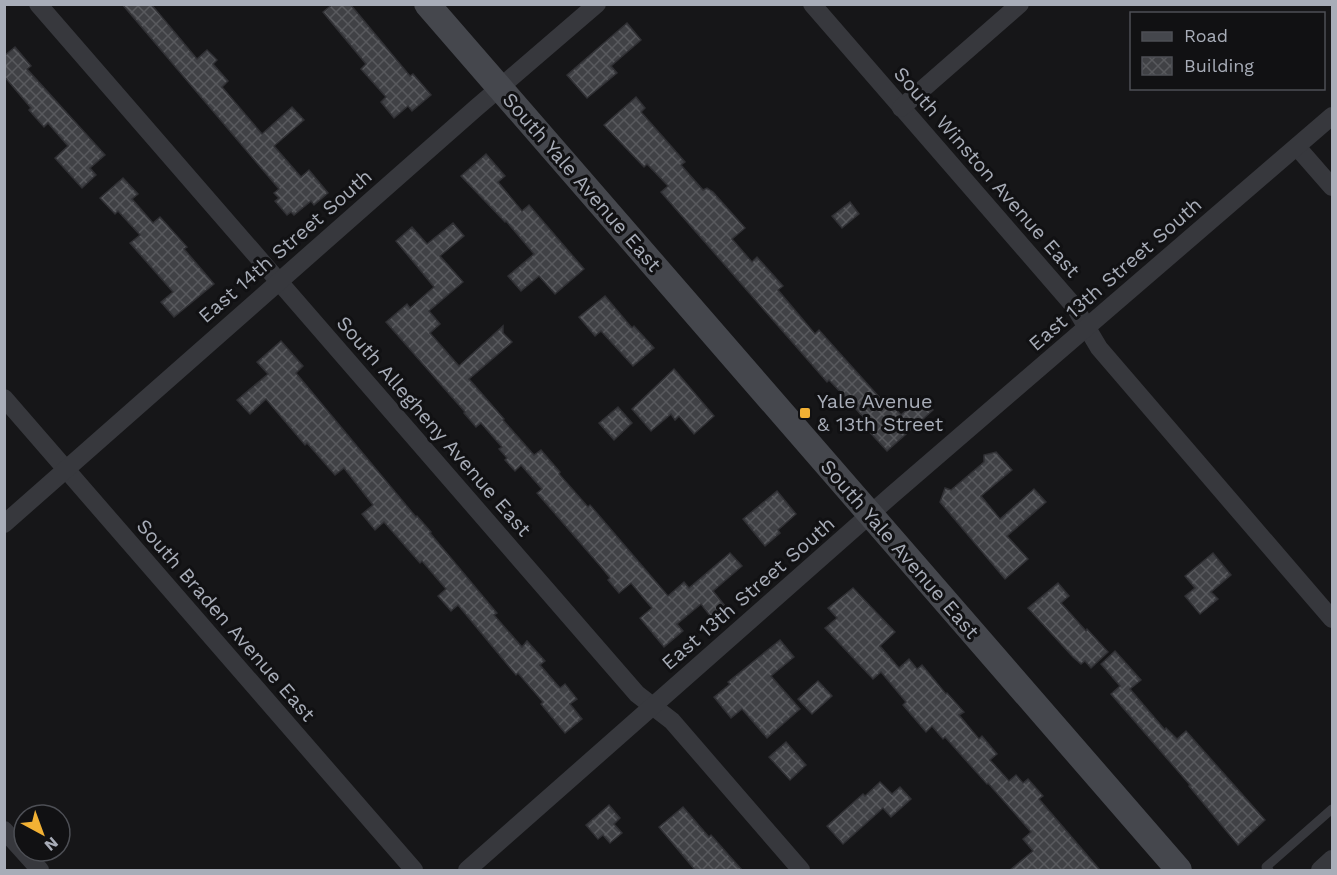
<svg xmlns="http://www.w3.org/2000/svg" width="1337" height="875" viewBox="0 0 1337 875" font-family="'Work Sans',sans-serif">
<style>
.building{fill:url(#building-cross-hatch);stroke:#303034;stroke-width:1.5}
.lines{fill:none;stroke-linecap:round;stroke-linejoin:round}
.lane{stroke:#37383d;stroke-width:9}
.street{stroke:#37383d;stroke-width:18}
.secondary{stroke:#45474d;stroke-width:26}
.poi-dot{fill:#f2b134;stroke:#111113;stroke-width:2}
.labels{text-anchor:middle;dominant-baseline:central;stroke-width:6;stroke-linejoin:round;paint-order:stroke}
.street-label{font-size:20px;fill:#a8adb8;stroke:#111113}
.poi-label{font-size:20px;fill:#a8adb8;stroke:#111113;text-anchor:start}
</style>
<defs>
<pattern id="building-cross-hatch" width="8" height="8" patternUnits="userSpaceOnUse" patternTransform="scale(1.5)"><rect width="8" height="8" fill="#404145"/><path d="M0 0l8 8M0 8l8-8" fill="none" stroke="#595a5e"/></pattern>
</defs>
<rect width="100%" height="100%" fill="#161618"/>
<g class="building">
<polygon points="122,4 151,4 197,59 207,50 217,60 213,64 228,81 222,87 262,134 292,107 304,120 274,146 301,177 309,170 328,193 314,205 311,201 294,215 291,212 287,215 275,201 279,198 274,193 279,189"/>
<polygon points="333,4 350,4 410,76 413,74 431,95 412,111 408,106 394,118 381,102 386,97 361,69 366,64 323,12"/>
<polygon points="627,23 641,40 611,66 617,73 587,98 567,75"/>
<polygon points="15,47 31,66 27,69 105,155 90,168 96,175 82,188 55,158 68,146 48,123 44,127 29,110 31,108 4,76 4,56"/>
<polygon points="636,97 645,108 641,112 685,162 681,165 703,190 707,188 713,192 745,228 732,239 752,262 757,257 783,286 778,290 815,334 819,330 889,408 892,405 901,415 921,397 933,410 887,451 866,428 870,425 850,402 829,380 827,382 661,192 668,186 647,164 644,167 604,125"/>
<polygon points="486,154 505,176 498,182 522,211 529,205 584,269 555,294 539,276 521,291 508,276 534,254 506,221 505,222 461,176"/>
<polygon points="123,178 138,194 132,199 153,223 160,217 187,247 184,249 214,284 174,317 161,302 173,292 130,243 140,235 118,211 115,214 100,198"/>
<polygon points="850,202 859,214 842,228 832,216"/>
<polygon points="453,223 464,236 440,256 463,282 429,311 440,324 430,333 459,366 503,326 503,333 512,342 469,379 504,419 503,420 534,455 541,450 560,472 559,474 588,507 590,505 668,596 684,582 689,588 730,553 742,566 713,591 725,606 711,617 701,604 677,624 683,631 664,647 640,618 652,608 631,583 619,593 608,580 610,578 602,568 537,493 542,489 521,465 515,471 505,460 507,458 499,449 502,447 481,423 476,427 464,413 465,412 386,322 407,304 410,308 434,287 396,241 412,227 427,244"/>
<polygon points="605,296 632,328 634,326 654,348 633,366 601,331 595,336 579,317"/>
<polygon points="281,341 303,366 296,373 416,517 417,516 431,532 430,533 440,545 497,613 494,615 522,647 527,641 545,661 540,665 560,688 565,684 577,699 570,704 582,719 565,733 541,704 543,702 518,673 516,675 458,605 451,611 438,596 446,589 422,561 420,563 384,522 375,530 362,514 373,505 344,468 335,475 307,443 305,445 266,399 250,414 237,400 268,374 257,362"/>
<polygon points="674,369 714,416 694,434 679,416 675,420 671,414 651,431 632,409"/>
<polygon points="618,407 632,423 614,440 599,423"/>
<polygon points="996,452 1012,470 981,496 1000,519 1034,489 1046,502 1007,536 1028,559 1005,579 940,502 945,488 951,490 984,462 984,455"/>
<polygon points="777,491 796,514 778,530 780,533 765,546 743,519"/>
<polygon points="1213,553 1231,575 1211,592 1218,599 1200,614 1185,596 1195,588 1185,576"/>
<polygon points="1058,583 1069,596 1061,603 1086,631 1087,629 1108,652 1091,668 1085,661 1081,664 1073,657 1028,608"/>
<polygon points="853,588 895,632 880,646 899,668 909,659 917,669 922,665 946,694 947,693 964,712 959,715 979,739 982,736 997,754 990,760 1009,781 1016,775 1023,783 1028,779 1043,796 1039,799 1100,870 1010,870 1033,851 1023,839 1031,832 988,783 987,784 945,737 943,739 932,726 926,732 903,705 906,702 881,672 873,679 825,628 837,618 828,608"/>
<polygon points="780,640 794,657 771,676 800,709 767,738 742,709 731,718 714,697 730,684 728,682"/>
<polygon points="1115,651 1141,680 1130,689 1165,730 1166,728 1177,739 1186,731 1265,820 1238,845 1189,786 1190,785 1111,694 1120,686 1101,664"/>
<polygon points="818,681 832,696 812,714 798,699"/>
<polygon points="786,742 806,765 790,780 769,757"/>
<polygon points="880,782 892,794 900,787 911,799 891,817 883,808 843,844 827,826 863,794 865,796"/>
<polygon points="609,805 620,818 614,824 622,833 610,843 603,835 598,839 586,825"/>
<polygon points="683,807 709,837 711,835 742,870 695,870 659,827"/>
</g>
<g class="lines">
<polyline class="lane" points="1269,870 1266,867 1332,809"/>
<g class="street">
<polyline points="38,4 637,694 672,721 801,870"/>
<polyline points="812,4 1074,306 1099,348 1332,619"/>
<polyline points="901,108 1020,4"/>
<polyline points="1297,147 1332,187"/>
<polyline points="4,398 414,870"/>
<polyline points="4,524 476,108 597,4"/>
<polyline points="4,830 40,870"/>
<polyline points="467,870 892,495 1332,116"/>
<polyline points="1320,870 1332,859"/>
</g>
<polyline class="secondary" points="427,4 1179,870"/>
</g>
<rect class="poi-dot" x="799" y="407" width="12" height="12" rx="3"/>
<g class="labels">
<g class="street-label">
<text transform="translate(987 172) rotate(49)">South Winston Avenue East</text>
<text transform="translate(582 182) rotate(49)">South Yale Avenue East</text>
<text transform="translate(285 246) rotate(-41)">East 14th Street South</text>
<text transform="translate(1115 274) rotate(-41)">East 13th Street South</text>
<text transform="translate(434 426) rotate(49)">South Allegheny Avenue East</text>
<text transform="translate(900 549) rotate(49)">South Yale Avenue East</text>
<text transform="translate(748 593) rotate(-41)">East 13th Street South</text>
<text transform="translate(226 620) rotate(49)">South Braden Avenue East</text>
</g>
<g class="poi-label">
<text x="817" y="401">Yale Avenue<tspan x="817" dy="23">&amp; 13th Street</tspan></text>
</g>
</g>
<rect width="1337" height="875" fill="none" stroke="#a8adb8" stroke-width="12"/>
<rect x="1130" y="12" width="195" height="78" fill="#111113" stroke="#4d4f55" stroke-width="1.5"/>
<rect x="1142" y="32" width="30" height="9" fill="#45474d" stroke="#4d4f55" stroke-width="1.5"/>
<text x="1184" y="42" font-size="18" fill="#a8adb8">Road</text>
<rect x="1142" y="57" width="30" height="18" fill="url(#building-cross-hatch)" stroke="#4d4f55" stroke-width="1.5"/>
<text x="1184" y="72" font-size="18" fill="#a8adb8">Building</text>
<g transform="translate(42 833) rotate(139)"><circle r="28" fill="#111113" stroke="#4d4f55" stroke-width="1.5"/>
<path d="M0-4.5L10 22L0 15L-10 22Z" fill="#f2b134"/>
<text y="-9" font-size="16" font-weight="bold" text-anchor="middle" fill="#a8adb8">N</text>
</g>
</svg>
